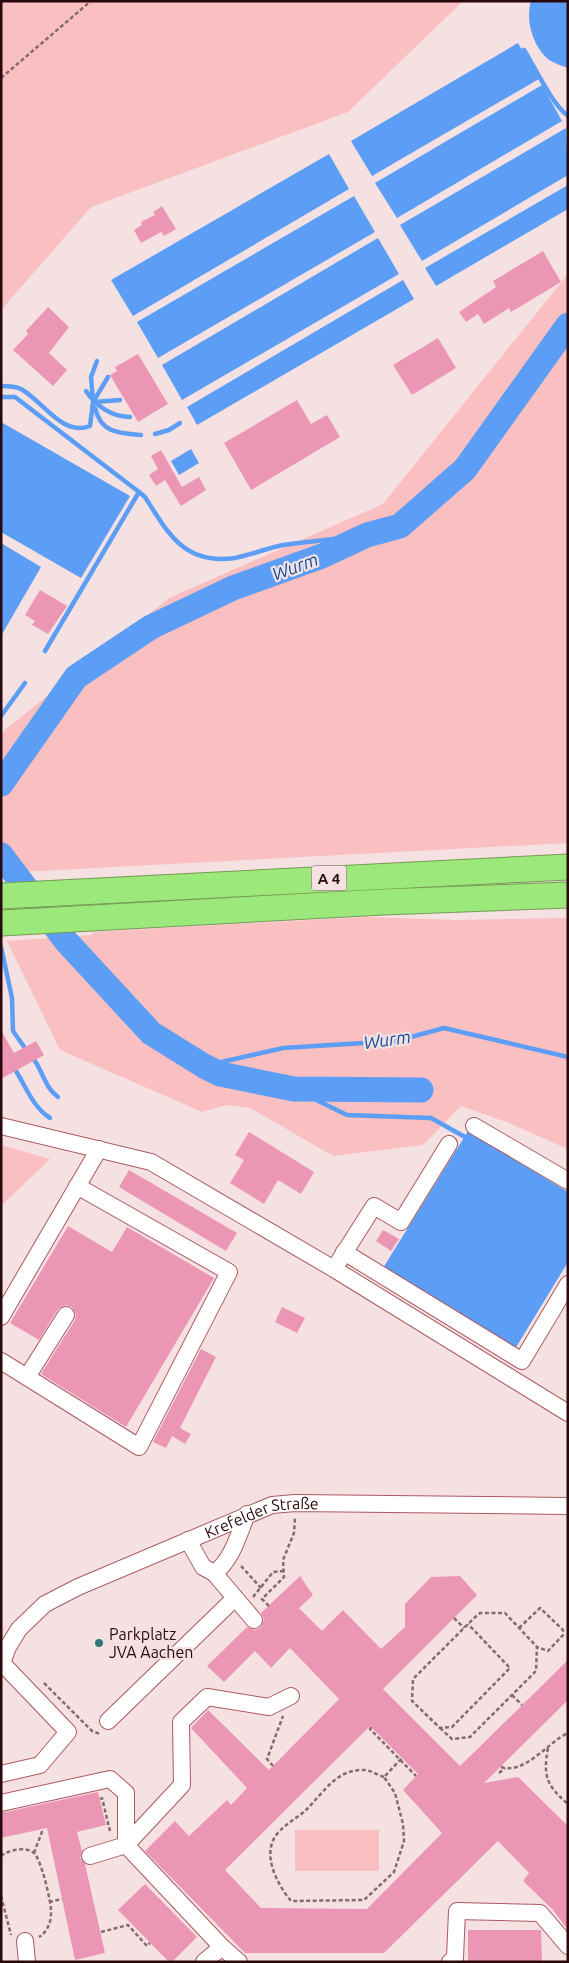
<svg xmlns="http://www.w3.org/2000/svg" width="569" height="1963" viewBox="0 0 569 1963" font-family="Ubuntu,sans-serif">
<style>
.green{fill:#f9bfc1}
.water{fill:#5c9df6}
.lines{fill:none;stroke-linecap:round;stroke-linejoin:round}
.stream{stroke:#5c9df6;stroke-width:4.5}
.river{stroke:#5c9df6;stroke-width:25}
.building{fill:#ec96b5;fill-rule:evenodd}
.minor-casing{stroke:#ac585f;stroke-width:18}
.highway-casing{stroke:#759a54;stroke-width:27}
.path{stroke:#866b6e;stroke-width:2.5;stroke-dasharray:4 2.5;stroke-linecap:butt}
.minor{stroke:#fff;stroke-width:16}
.highway{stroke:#9de87a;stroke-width:25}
.poi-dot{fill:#2e7879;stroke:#f5e1e2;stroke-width:2}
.labels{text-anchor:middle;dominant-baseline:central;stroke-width:4.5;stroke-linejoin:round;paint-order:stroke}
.shield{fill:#f5e1e2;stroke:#674a4d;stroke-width:1}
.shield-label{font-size:15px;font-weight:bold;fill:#2a090d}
.street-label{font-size:16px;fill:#2a090d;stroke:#f5e1e2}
.poi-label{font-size:16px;fill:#2a090d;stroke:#f5e1e2;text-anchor:start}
.water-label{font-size:18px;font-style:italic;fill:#0f519f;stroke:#f5e1e2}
</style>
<rect width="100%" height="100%" fill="#f5e1e2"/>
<g class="green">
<polygon points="1,1 463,1 348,112 91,207 1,310"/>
<polygon points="568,274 568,843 1,873 1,735 6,729 169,598 383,504"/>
<polygon points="367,917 455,920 568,918 568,1149 509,1123 461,1106 423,1145 333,1156 250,1108 227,1105 202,1112 60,1050 7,941 92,935 93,932"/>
<polygon points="1,1145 50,1159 1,1206"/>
<rect x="295" y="1830" width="84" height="41"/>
</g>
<g class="water">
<path d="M531,1H568V68C562,66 554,63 549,60C533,47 525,20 531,1Z"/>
<polygon points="518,43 539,79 372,176 351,141"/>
<polygon points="542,85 562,121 397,218 375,183"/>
<polygon points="566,128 568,175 422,261 400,225"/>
<polygon points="329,154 349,189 133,316 111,280"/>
<polygon points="568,185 568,209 436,286 425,268"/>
<polygon points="354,196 375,232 158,358 137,322"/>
<polygon points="378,238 399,274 182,400 162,365"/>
<polygon points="403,280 414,299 197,425 187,407"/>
<polygon points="1,422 130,496 81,578 1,532"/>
<polygon points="191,449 199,463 179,475 171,461"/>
<polygon points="1,543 41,567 1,636"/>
<polygon points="468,1131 568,1192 568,1262 515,1349 383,1268"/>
</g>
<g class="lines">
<g class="stream">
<path d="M522,51L524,50C536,69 551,103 568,116"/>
<path d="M1,386C7,386 15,386 21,389C43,401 62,437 90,426L93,402L108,377"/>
<path d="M86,391C96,406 112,417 130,417"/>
<path d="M1,397H15L139,492L145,497C169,535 185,565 235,558C251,555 267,548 283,545C311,541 339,539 367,535"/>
<polyline points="93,401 91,377 97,361"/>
<polyline points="94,402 120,400"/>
<path d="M95,408C101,433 118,433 141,435"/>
<polyline points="155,434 169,430 180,423"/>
<polyline points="45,651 139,492"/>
<polyline points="1,716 25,683"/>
<polyline points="1,947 12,998 13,1031 25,1048"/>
<path d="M35,1061C43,1073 46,1089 58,1097"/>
<polyline points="204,1066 283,1048 396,1041 444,1028 568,1057"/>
<path d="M16,1071C26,1087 33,1107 50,1118"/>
<polyline points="294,1089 347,1115 431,1118 465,1137"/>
</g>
<g class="river">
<polyline points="1,784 76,677 151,627 233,588 322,556 367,535 400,526 465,469 568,325"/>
<polyline points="1,855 66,941 151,1033 204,1066 220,1074 294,1089 421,1090"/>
</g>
</g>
<g class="building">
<polygon points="162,206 176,229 164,236 161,232 141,243 134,230 142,225 141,222 155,215 153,212"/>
<polygon points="543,251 561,282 511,312 509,308 484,324 478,314 466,322 459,312 496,287 493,281"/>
<polygon points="48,307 69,327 49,353 67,370 53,386 13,350 28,334 26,331"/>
<polygon points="438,338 456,368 412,395 393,365"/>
<polygon points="138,354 168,404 138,422 110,375 117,371 115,367"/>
<polygon points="297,400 311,424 327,415 340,437 251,490 224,443"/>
<polygon points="161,450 182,487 199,477 206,490 181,506 165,480 156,486 149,475 158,469 151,456"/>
<polygon points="40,590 67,606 48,634 32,625 35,621 25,615"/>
<polygon points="1,1030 14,1053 36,1041 44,1055 1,1079"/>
<polygon points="249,1132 314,1172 301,1194 278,1180 264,1204 230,1183 244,1160 235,1155"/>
<polygon points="129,1170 237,1233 226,1251 119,1187"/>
<polygon points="68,1226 112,1252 127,1227 214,1278 126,1427 41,1374 75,1320 76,1315 72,1307 66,1305 58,1309 39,1340 10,1323"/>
<polygon points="383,1230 399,1239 391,1251 376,1241"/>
<polygon points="282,1307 305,1318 297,1333 275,1322"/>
<polygon points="201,1349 216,1357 180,1428 191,1434 185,1444 172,1436 166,1448 153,1442"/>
<path d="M300,1576L313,1595L299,1608L322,1631L343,1610L381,1649L405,1627V1604L431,1577L460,1576L477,1595L383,1689L460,1766L568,1660V1700L484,1783L518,1777L568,1826V1930L553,1910L523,1881L529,1873L498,1841L384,1953H245L145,1851L175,1821L189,1836L227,1800L231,1805L247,1788L191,1728L208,1710L269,1770L339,1699L290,1648L271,1668L255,1651L224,1682L207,1666L247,1627L255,1630L261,1627L264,1619L261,1613ZM370,1726L418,1774L403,1790L442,1833L367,1909L261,1908L225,1870Z"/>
<polygon points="98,1792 106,1825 77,1832 82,1851 80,1858 85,1864 105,1953 75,1960 47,1828 1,1838 1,1813"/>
<polygon points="145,1884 197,1937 172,1962 169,1962 118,1910"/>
<polygon points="468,1930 541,1930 542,1962 468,1962"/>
</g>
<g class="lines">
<g class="minor-casing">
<g id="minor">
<polyline points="1,1126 151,1162 334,1269 568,1413"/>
<polyline points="474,1126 568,1181"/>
<polyline points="344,1252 522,1361 568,1284"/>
<polyline points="339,1261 374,1206 401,1222 449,1144"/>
<polyline points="1,1317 99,1149"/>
<polyline points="1,1361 139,1447 229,1272 77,1186"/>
<polyline points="27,1377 66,1315"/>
<path d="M188,1540L203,1567L214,1573C232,1561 239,1533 247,1514"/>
<polyline points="214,1573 254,1620"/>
<polyline points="108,1721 235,1598"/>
<path id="s1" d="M1,1774L40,1765L68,1732L2,1663L8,1647L19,1629L45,1604L78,1587L272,1505L295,1503L568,1506"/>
<polyline points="1,1803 110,1779 126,1793 126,1845 222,1947 204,1962"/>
<polyline points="90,1856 126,1845 182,1785 181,1722 207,1697 269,1707 291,1696"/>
<polyline points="25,1941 27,1962"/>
<polyline points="222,1947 239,1962"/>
<polyline points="450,1962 455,1958 457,1911 540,1913 568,1946"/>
</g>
</g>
<g class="highway-casing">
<g id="highway">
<polyline points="1,896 568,867"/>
<polyline points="1,923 383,902 568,895"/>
</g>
</g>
<g class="path">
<polyline points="1,78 91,1"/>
<polyline points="241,1566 261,1588"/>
<polyline points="253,1597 273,1572 284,1571"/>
<polyline points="269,1606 262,1599 284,1577 283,1560 294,1533 295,1517"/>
<polyline points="454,1618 464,1628"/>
<polyline points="519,1628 540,1608 563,1630 563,1635 548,1651 537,1647"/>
<polyline points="44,1683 92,1731 100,1734"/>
<polyline points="512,1695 522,1705"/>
<polyline points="371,1727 370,1729 416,1776"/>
<path d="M440,1728L452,1739L470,1737L536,1671L537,1647L505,1613H480C474,1618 469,1623 464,1628L413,1679L412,1701L440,1728L452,1727L510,1668L468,1624"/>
<path d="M548,1748C543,1776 546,1785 568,1804"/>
<polyline points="273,1766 267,1759 283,1716"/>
<path d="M501,1767C525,1775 548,1742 568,1733"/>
<polyline points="499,1773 505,1768"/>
<path d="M384,1777C377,1775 369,1769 362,1770C336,1770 323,1793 307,1809C298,1818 286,1823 277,1834C261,1854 277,1884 291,1901L364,1900L394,1872L404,1841L403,1824L395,1793L384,1777L402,1758"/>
<polyline points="100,1799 102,1798 110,1831"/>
<polyline points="34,1853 43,1829"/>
<path d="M1,1856C8,1850 26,1846 34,1853C41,1859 52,1904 51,1913C51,1923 47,1932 39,1937"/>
<polyline points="1,1896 11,1935"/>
<polyline points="49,1902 62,1899"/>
<polyline points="101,1932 128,1925 147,1946 150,1943"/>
</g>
<use href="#minor" class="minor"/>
<use href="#highway" class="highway"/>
</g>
<circle class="poi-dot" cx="99" cy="1643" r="5"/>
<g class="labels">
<rect class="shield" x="311.5" y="865.5" width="35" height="25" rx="4"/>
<g class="shield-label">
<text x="329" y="878">A 4</text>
</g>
<g class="street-label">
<text stroke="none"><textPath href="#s1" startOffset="488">Krefelder Straße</textPath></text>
</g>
<g class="poi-label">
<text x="109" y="1634">Parkplatz<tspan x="109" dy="18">JVA Aachen</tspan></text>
</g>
<g class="water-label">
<text transform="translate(295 566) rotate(-20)">Wurm</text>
<text transform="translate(387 1039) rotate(-8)">Wurm</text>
</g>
</g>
<rect width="569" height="1963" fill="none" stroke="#2a090d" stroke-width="5"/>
</svg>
